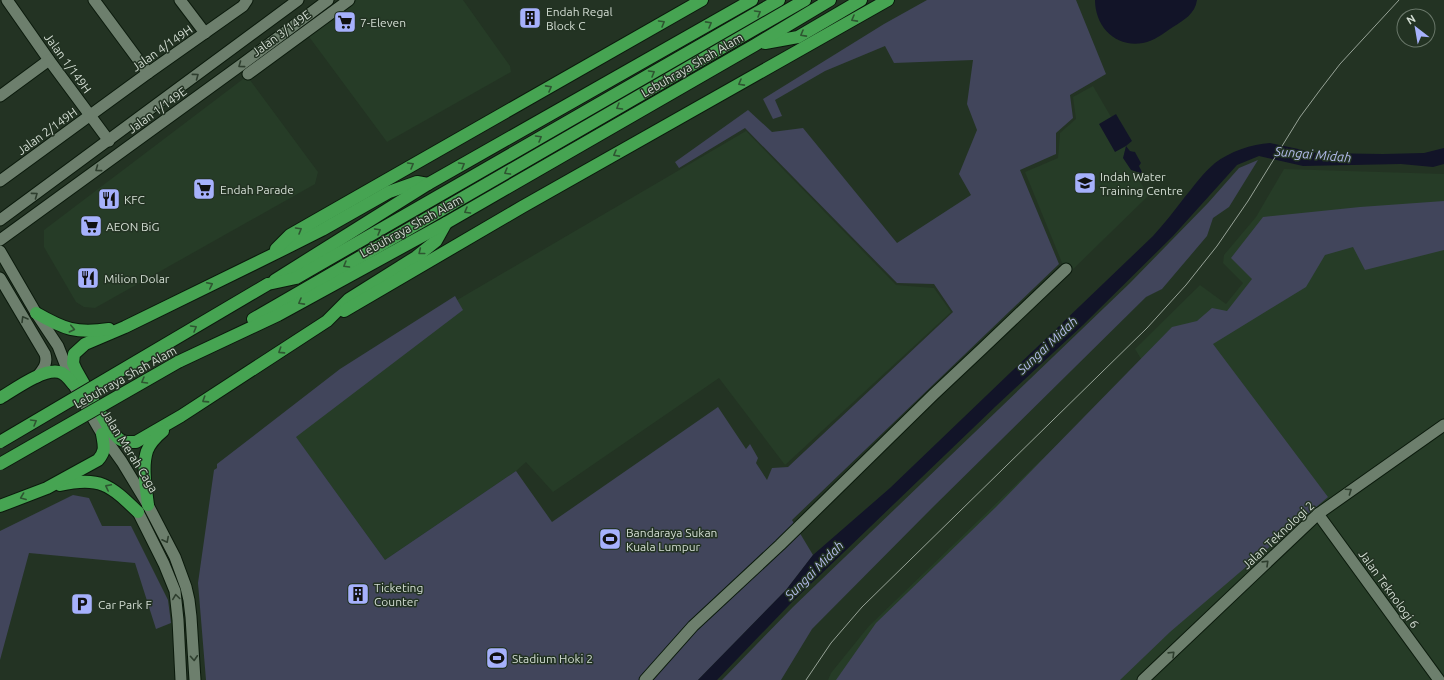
<svg xmlns="http://www.w3.org/2000/svg" width="1444" height="680" viewBox="0 0 1444 680" font-family="Ubuntu,sans-serif">
<style>
.built{fill:#263c27}
.green{fill:#41455b}
.water{fill:#121428}
.lines{fill:none;stroke-linecap:round;stroke-linejoin:round}
.minor-casing{stroke:#0b1a0c;stroke-width:13}
.highway-casing{stroke:#0b1a0c;stroke-width:14}
.minor{stroke:#6d7f6d;stroke-width:11}
.highway{stroke:#46a452;stroke-width:12}
.tram{stroke:#97a397;stroke-width:1}
.highway-bridge-casing{stroke:#0b1a0c;stroke-width:14;stroke-linecap:butt}
.highway-bridge{stroke:#46a452;stroke-width:12}
.oneway{stroke:#2e5531}
.oneway2{stroke:#2e3e2e}
.labels{text-anchor:middle;dominant-baseline:central;stroke-width:3;stroke-linejoin:round;paint-order:stroke}
.poi-label{font-size:12px;fill:#d3ddd3;stroke:#233323;text-anchor:start}
.street-label{font-size:12px;fill:#d3ddd3;stroke:#233323}
.water-label{font-size:13px;font-style:italic;fill:#b4bced;stroke:#233323}
</style>
<rect width="100%" height="100%" fill="#233323"/>
<g class="built">
<polygon points="354,0 463,0 510,66 511,72 387,142 307,34"/>
<polygon points="247,76 318,172 315,184 95,308 84,307 76,302 44,247 44,230"/>
<polygon points="1093,86 1111,117 1116,114 1132,141 1126,146 1130,151 1135,152 1141,163 1139,166 1143,174 1135,172 1148,196 1067,275 1025,172 1058,158 1060,133 1076,119 1073,97"/>
<polygon points="746,131 896,285 934,288 951,312 785,465 719,378 553,492 526,462 516,471 385,560 284,421 435,313"/>
<polygon points="1284,169 1444,174 1444,680 828,680 831,673 869,626 1143,362 1135,349 1200,285 1226,304 1243,283 1223,263 1224,255 1256,217"/>
</g>
<g class="green">
<polygon points="927,0 1076,0 1106,74 1070,95 1073,118 1056,133 1056,154 1020,170 1059,264 792,520 813,555 786,590 698,680 206,680 198,583 214,470 217,468 217,464 340,369 455,296 463,310 296,437 385,560 516,471 552,522 718,407 746,449 750,444 758,458 756,463 767,480 772,468 788,467 953,312 934,284 897,283 745,128 679,168 675,162 748,110 772,132 803,128 897,243 971,195 959,174 977,130 967,104 973,60 894,63 885,46 825,71 775,100 782,116 773,119 763,99 884,24"/>
<polygon points="1258,160 1229,207 1213,218 1207,236 1162,289 1146,297 932,508 812,629 781,680 722,680 793,607 1130,283 1208,203 1239,168"/>
<polygon points="1444,201 1444,250 1365,270 1353,247 1325,255 1306,287 1213,344 1328,497 1170,632 1120,680 836,680 876,623 996,507 1172,327 1197,321 1212,308 1227,311 1252,279 1231,258 1263,217 1360,207"/>
<polygon points="73,495 89,498 102,526 131,526 168,600 171,623 156,629 135,563 29,553 0,660 0,531"/>
</g>
<g class="water">
<path d="M1095,0H1197C1195,14 1184,20 1173,27C1164,33 1154,41 1143,43C1116,48 1095,27 1095,0Z"/>
<polygon points="1116,114 1132,141 1126,146 1130,151 1135,152 1141,163 1139,166 1143,174 1131,170 1123,158 1126,146 1115,152 1099,124"/>
<path d="M1270,143L1317,153L1383,154L1424,153L1444,148V164L1433,167L1401,164L1303,166L1259,156L1237,165L1173,236L1083,325L996,406L792,602L717,680H698L786,590L813,555L890,488L1153,236C1164,224 1174,211 1184,198C1194,186 1203,173 1215,163C1229,152 1252,144 1270,143Z"/>
</g>
<g class="lines">
<g class="minor-casing">
<g id="minor">
<polyline points="7,0 49,60 109,141"/>
<polyline points="94,0 148,73"/>
<polyline points="180,0 205,33"/>
<polyline points="248,74 349,0"/>
<polyline points="0,96 49,60"/>
<polyline points="0,181 148,73 243,6 247,0"/>
<polyline points="0,220 298,0"/>
<polyline points="0,240 241,65 328,0"/>
<polyline points="0,251 36,313 58,346 73,384 102,434 122,462 148,505 175,557 186,587 189,600 191,617 195,680"/>
<path d="M0,278L45,354C48,364 43,369 37,377"/>
<polyline points="138,512 164,564 175,591 178,620 181,680"/>
<polyline points="1318,514 1439,680"/>
<polyline points="645,680 693,626 780,545 933,395 983,348 1066,269"/>
<polyline points="1143,680 1318,514 1444,425"/>
</g>
</g>
<g class="highway-casing">
<g id="highway">
<polyline points="765,43 798,37 861,0"/>
<polyline points="428,184 417,182 389,192 322,230 270,256 125,327 85,344 74,354 73,363 76,370 110,430 119,439 125,442 136,442 181,416 327,321 349,299 416,257 436,241 446,223"/>
<polyline points="276,249 290,235 702,0"/>
<polyline points="275,280 428,184 752,0"/>
<polyline points="268,284 296,278 779,0"/>
<polyline points="344,311 522,207 888,0"/>
<path d="M36,313C64,329 76,334 109,329"/>
<polyline points="253,319 805,0"/>
<polyline points="178,362 278,315 446,223 755,45 830,0"/>
<path d="M0,398C14,390 43,368 59,372C65,373 69,379 73,384"/>
<path d="M60,485C100,476 110,485 138,512"/>
<path d="M148,505C146,489 142,466 147,451C150,443 157,436 163,431"/>
<path d="M0,506L47,488L98,460C106,451 104,446 102,434"/>
</g>
</g>
<use href="#minor" class="minor"/>
<use href="#highway" class="highway"/>
<polyline class="tram" points="806,680 831,643 862,607 1147,328 1186,285 1217,246 1248,201 1300,117 1320,90 1340,64 1399,0"/>
<g class="highway-bridge-casing">
<g id="highway-bridge">
<polyline points="0,442 268,284"/>
<polyline points="0,464 178,362"/>
</g>
</g>
<use href="#highway-bridge" class="highway-bridge"/>
</g>
<defs><path id="oneway-chevron" d="M-2-3.5L2.5 0L-2 3.5" fill="none" stroke-width="1.6" stroke-linecap="round" stroke-linejoin="round"/></defs>
<g class="oneway">
<use href="#oneway-chevron" transform="translate(758 13) rotate(-30)"/>
<use href="#oneway-chevron" transform="translate(854 19) rotate(151)"/>
<use href="#oneway-chevron" transform="translate(662 23) rotate(-30)"/>
<use href="#oneway-chevron" transform="translate(709 24) rotate(-29)"/>
<use href="#oneway-chevron" transform="translate(803 34) rotate(151)"/>
<use href="#oneway-chevron" transform="translate(652 73) rotate(-30)"/>
<use href="#oneway-chevron" transform="translate(741 83) rotate(151)"/>
<use href="#oneway-chevron" transform="translate(549 88) rotate(-29)"/>
<use href="#oneway-chevron" transform="translate(619 107) rotate(150)"/>
<use href="#oneway-chevron" transform="translate(539 138) rotate(-30)"/>
<use href="#oneway-chevron" transform="translate(616 154) rotate(151)"/>
<use href="#oneway-chevron" transform="translate(411 165) rotate(-30)"/>
<use href="#oneway-chevron" transform="translate(462 165) rotate(-30)"/>
<use href="#oneway-chevron" transform="translate(507 172) rotate(150)"/>
<use href="#oneway-chevron" transform="translate(467 211) rotate(150)"/>
<use href="#oneway-chevron" transform="translate(299 230) rotate(-30)"/>
<use href="#oneway-chevron" transform="translate(378 231) rotate(-30)"/>
<use href="#oneway-chevron" transform="translate(421 252) rotate(141)"/>
<use href="#oneway-chevron" transform="translate(346 265) rotate(150)"/>
<use href="#oneway-chevron" transform="translate(210 285) rotate(-26)"/>
<use href="#oneway-chevron" transform="translate(301 302) rotate(151)"/>
<use href="#oneway-chevron" transform="translate(194 328) rotate(-30)"/>
<use href="#oneway-chevron" transform="translate(72 329) rotate(13)"/>
<use href="#oneway-chevron" transform="translate(281 351) rotate(147)"/>
<use href="#oneway-chevron" transform="translate(144 381) rotate(150)"/>
<use href="#oneway-chevron" transform="translate(205 400) rotate(147)"/>
<use href="#oneway-chevron" transform="translate(34 422) rotate(-30)"/>
<use href="#oneway-chevron" transform="translate(108 487) rotate(-153)"/>
<use href="#oneway-chevron" transform="translate(23 497) rotate(159)"/>
</g>
<g class="oneway2">
<use href="#oneway-chevron" transform="translate(241 65) rotate(144)"/>
<use href="#oneway-chevron" transform="translate(196 76) rotate(-37)"/>
<use href="#oneway-chevron" transform="translate(98 169) rotate(144)"/>
<use href="#oneway-chevron" transform="translate(35 195) rotate(-36)"/>
<use href="#oneway-chevron" transform="translate(24 319) rotate(-121)"/>
<use href="#oneway-chevron" transform="translate(1349 491) rotate(-35)"/>
<use href="#oneway-chevron" transform="translate(166 540) rotate(63)"/>
<use href="#oneway-chevron" transform="translate(1266 563) rotate(-44)"/>
<use href="#oneway-chevron" transform="translate(176 597) rotate(-98)"/>
<use href="#oneway-chevron" transform="translate(1172 654) rotate(-44)"/>
<use href="#oneway-chevron" transform="translate(194 658) rotate(86)"/>
</g>
<defs>
<g id="building-square" transform="scale(1.15)"><rect x="-9" y="-9" width="18" height="18" rx="4" fill="#a6b1fc" stroke="#233323"/><path d="M-4-6H4V6H1V3H-1V6H-4ZM-2.5-4.3h1.7v1.8h-1.7ZM.8-4.3h1.7v1.8H.8ZM-2.5-1h1.7V.8h-1.7ZM.8-1h1.7V.8H.8Z" fill="#111"/></g>
<g id="supermarket-square" transform="scale(1.15)"><rect x="-9" y="-9" width="18" height="18" rx="4" fill="#a6b1fc" stroke="#233323"/><path d="M-6-5.5h2.5l.6 2H6L4.5 2H-2.5L-4.4-4H-6ZM-1.5 3.2a1.3 1.3 0 1 0 .1 0ZM3 3.2a1.3 1.3 0 1 0 .1 0Z" fill="#111"/></g>
<g id="university-square" transform="scale(1.15)"><rect x="-9" y="-9" width="18" height="18" rx="4" fill="#a6b1fc" stroke="#233323"/><path d="M0-5L7-2L0 1L-7-2ZM-4 1L0 2.5L4 1V4Q0 6-4 4Z" fill="#111"/></g>
<g id="restaurant-square" transform="scale(1.15)"><rect x="-9" y="-9" width="18" height="18" rx="4" fill="#a6b1fc" stroke="#233323"/><path d="M-5-6h1v4h1v-4h1v4h1v-4h1v5L-1.5 .5V6h-2V.5L-5-1ZM5-6V6H3V1.5H1.5Q1.5-4 5-6Z" fill="#111"/></g>
<g id="stadium-square" transform="scale(1.15)"><rect x="-9" y="-9" width="18" height="18" rx="4" fill="#a6b1fc" stroke="#233323"/><path d="M0-5a6.5 5 0 1 0 0 10a6.5 5 0 1 0 0-10ZM-3.5-1.8h7v3.6h-7Z" fill="#111"/></g>
<g id="parking-square" transform="scale(1.15)"><rect x="-9" y="-9" width="18" height="18" rx="4" fill="#a6b1fc" stroke="#233323"/><path d="M-3.5-5.5H1a3.5 3.5 0 0 1 0 7H-1V5.5H-3.5ZM-1-3.4V-.6H.8a1.4 1.4 0 0 0 0-2.8Z" fill="#111"/></g>
</defs>
<g fill-rule="evenodd">
<use href="#building-square" x="530" y="18"/>
<use href="#supermarket-square" x="345" y="22"/>
<use href="#university-square" x="1085" y="183"/>
<use href="#supermarket-square" x="204" y="189"/>
<use href="#restaurant-square" x="109" y="199"/>
<use href="#supermarket-square" x="91" y="226"/>
<use href="#restaurant-square" x="88" y="278"/>
<use href="#stadium-square" x="610" y="539"/>
<use href="#building-square" x="358" y="594"/>
<use href="#parking-square" x="82" y="604"/>
<use href="#stadium-square" x="497" y="658"/>
</g>
<g class="labels">
<g class="poi-label">
<text x="546" y="11">Endah Regal<tspan x="546" dy="14">Block C</tspan></text>
<text x="360" y="22">7-Eleven</text>
<text x="1100" y="176">Indah Water<tspan x="1100" dy="14">Training Centre</tspan></text>
<text x="220" y="189">Endah Parade</text>
<text x="124" y="199">KFC</text>
<text x="106" y="226">AEON BiG</text>
<text x="104" y="278">Milion Dolar</text>
<text x="626" y="532">Bandaraya Sukan<tspan x="626" dy="14">Kuala Lumpur</tspan></text>
<text x="374" y="587">Ticketing<tspan x="374" dy="14">Counter</tspan></text>
<text x="98" y="604">Car Park F</text>
<text x="512" y="658">Stadium Hoki 2</text>
</g>
<g class="street-label">
<text transform="translate(281 33) rotate(-36)">Jalan 3/149E</text>
<text transform="translate(162 48) rotate(-35)">Jalan 4/149H</text>
<text transform="translate(68 63) rotate(54)">Jalan 1/149H</text>
<text transform="translate(692 65) rotate(-30)">Lebuhraya Shah Alam</text>
<text transform="translate(157 110) rotate(-36)">Jalan 1/149E</text>
<text transform="translate(47 131) rotate(-36)">Jalan 2/149H</text>
<text transform="translate(411 226) rotate(-29)">Lebuhraya Shah Alam</text>
<text transform="translate(125 377) rotate(-29)">Lebuhraya Shah Alam</text>
<text transform="translate(130 451) rotate(58)">Jalan Merah Caga</text>
<text transform="translate(1278 535) rotate(-43)">Jalan Teknologi 2</text>
<text transform="translate(1389 589) rotate(54)">Jalan Teknologi 6</text>
</g>
<g class="water-label">
<text transform="translate(1313 154) rotate(5)">Sungai Midah</text>
<text transform="translate(1047 345) rotate(-43)">Sungai Midah</text>
<text transform="translate(814 570) rotate(-45)">Sungai Midah</text>
</g>
</g>
<g transform="translate(1416 28) rotate(329)"><circle r="19" fill="#233323" stroke="#697769"/>
<path d="M0-3L7 15L0 10L-7 15Z" fill="#a6b1fc"/>
<text y="-6" font-size="11" font-weight="bold" text-anchor="middle" fill="#d3ddd3">N</text>
</g>
</svg>
